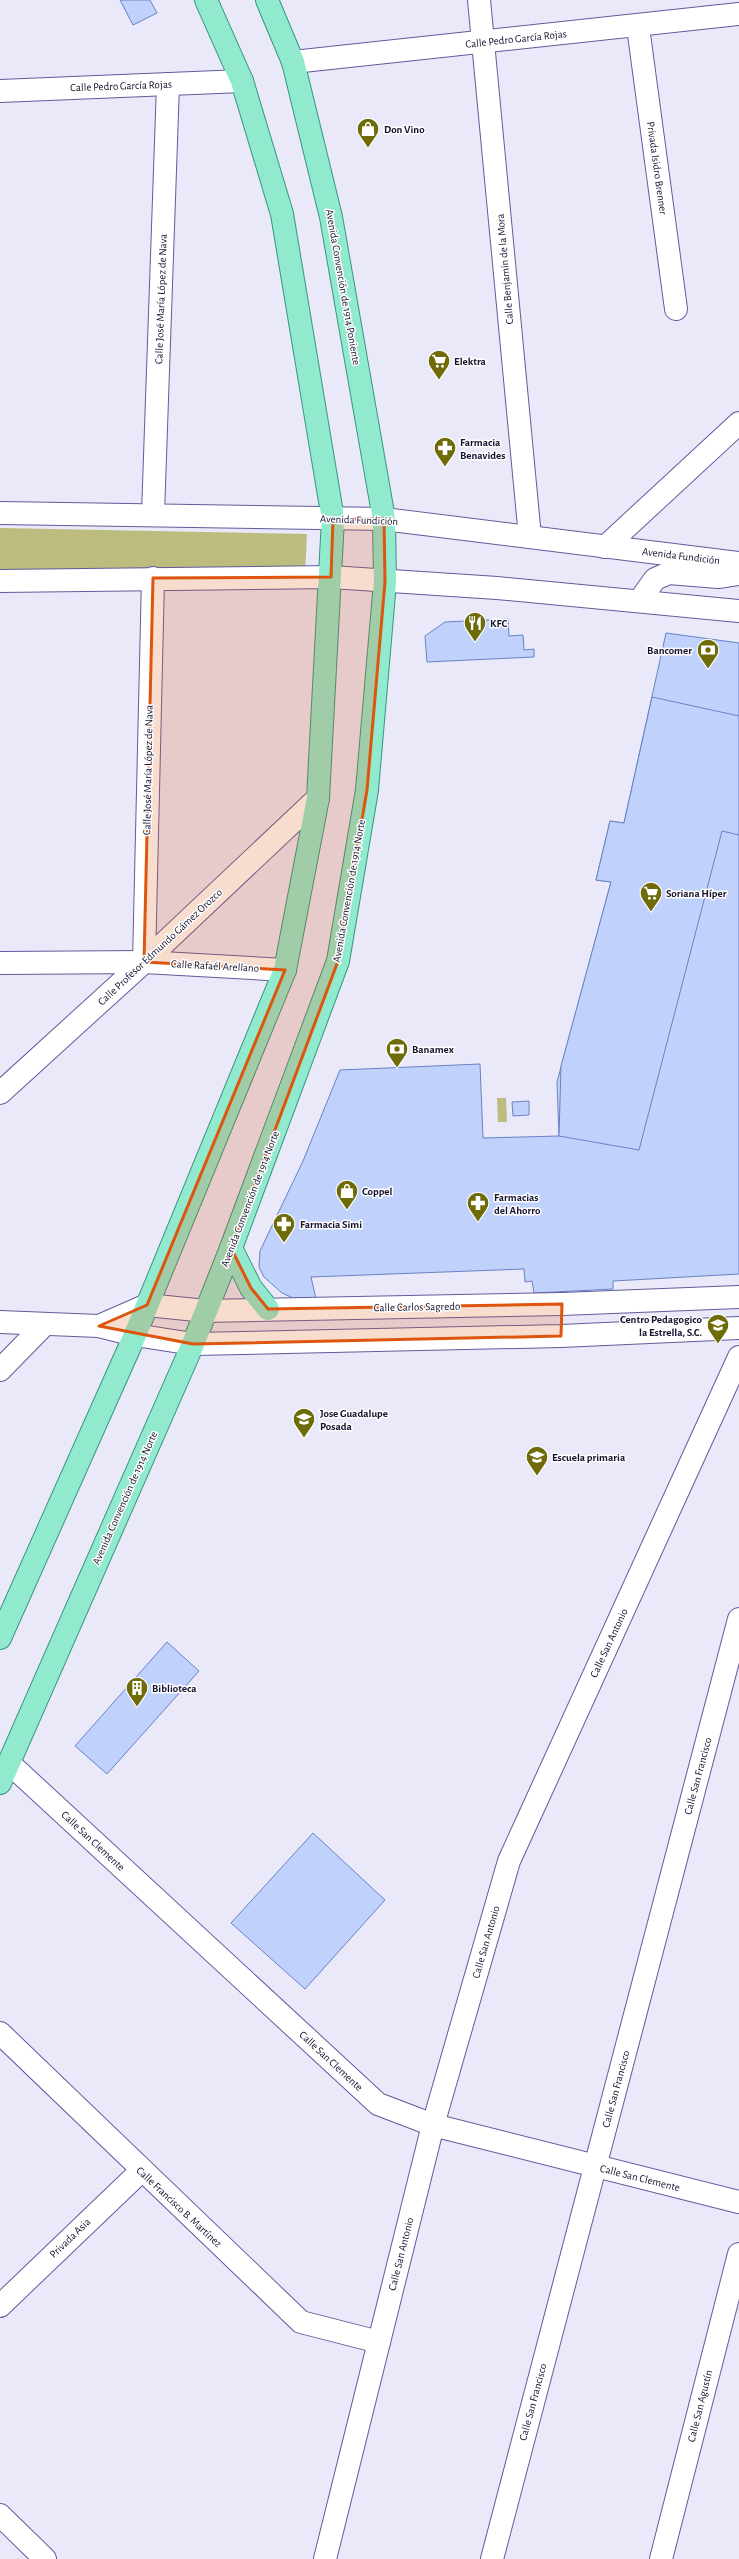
<svg xmlns="http://www.w3.org/2000/svg" width="739" height="2559" viewBox="0 0 739 2559" font-family="'Alegreya Sans',sans-serif">
<style>
.green{fill:#bcbc7e}
.building{fill:#c0d1fc;stroke:#6982c4}
.lines{fill:none;stroke-linecap:round;stroke-linejoin:round}
.minor-casing{stroke:#625a9d;stroke-width:24}
.major-casing{stroke:#389581;stroke-width:24}
.minor{stroke:#fff;stroke-width:22}
.major{stroke:#92eace;stroke-width:22}
.marked{fill:#de550e;fill-opacity:0.2;stroke:#de550e;stroke-width:3;stroke-linejoin:round}
.labels{text-anchor:middle;dominant-baseline:central;stroke-width:3;stroke-linejoin:round;paint-order:stroke}
.street-label{font-size:11px;fill:#16122e;stroke:#fff}
.poi-label{font-size:11px;font-weight:bold;fill:#16122e;stroke:#fff;text-anchor:start}
</style>
<rect width="100%" height="100%" fill="#e9e9f9"/>
<g class="green">
<polygon points="0,528 307,534 305,573 0,572"/>
<polygon points="497,1098 506,1098 507,1122 498,1122"/>
</g>
<g class="building">
<polygon points="120,0 150,0 157,13 133,25"/>
<polygon points="508,619 509,636 523,635 524,650 534,649 534,657 427,662 425,636 445,622"/>
<polygon points="666,633 739,643 739,1274 613,1281 613,1289 534,1293 532,1281 525,1282 524,1269 311,1277 316,1299 293,1298 282,1293 264,1277 259,1267 260,1251 303,1161 340,1070 480,1064 483,1138 559,1136 557,1082 611,882 596,880 610,821 624,823"/>
<polygon points="652,697 739,716 739,835 722,831 639,1150 559,1136 561,1066 611,882 596,880 610,821 624,823"/>
<polygon points="529,1101 529,1115 513,1116 512,1102"/>
<polygon points="167,1642 199,1671 107,1774 75,1746"/>
<polygon points="313,1833 385,1900 305,1989 231,1923"/>
</g>
<g class="lines">
<g class="minor-casing">
<g id="minor">
<polyline points="479,0 530,537"/>
<polyline points="638,27 676,309"/>
<polyline points="293,62 739,14"/>
<polyline points="0,91 242,81"/>
<polyline points="0,513 384,519 739,563"/>
<polyline points="153,514 168,84"/>
<polyline points="605,547 739,423"/>
<polyline points="0,581 331,577 497,588 739,611"/>
<polyline points="640,600 655,579 669,573 718,577 739,574"/>
<polyline points="144,962 153,578"/>
<polyline points="0,963 144,962 285,970"/>
<polyline points="0,1093 144,962 318,798"/>
<polyline points="0,1322 99,1326 135,1335 193,1344 561,1336 739,1328"/>
<polyline points="99,1326 147,1305 206,1311 562,1304 739,1297"/>
<polyline points="0,1370 45,1324"/>
<polyline points="9,1763 378,2104 433,2125 739,2202"/>
<polyline points="0,2033 301,2322 379,2342"/>
<polyline points="0,2306 141,2171"/>
<polyline points="0,2515 45,2559"/>
<polyline points="325,2559 433,2125 509,1861 739,1357"/>
<polyline points="492,2559 739,1619"/>
<polyline points="661,2559 739,2254"/>
</g>
</g>
<g class="major-casing">
<g id="major">
<polyline points="231,1248 251,1288 268,1309"/>
<polyline points="0,1638 135,1335 285,970 318,798 333,519 282,214 242,81 206,0"/>
<polyline points="0,1783 193,1344 231,1248 338,961 367,790 385,582 384,519 331,217 293,62 267,0"/>
</g>
</g>
<use href="#minor" class="minor"/>
<use href="#major" class="major"/>
</g>
<path class="marked" d="M333,519H384L385,582L367,790L338,961L231,1248L251,1288L268,1309L562,1304L561,1336L193,1344L99,1326L147,1305L285,970L144,962L153,578L331,577Z"/>
<defs>
<g id="shop-pin" transform="scale(1.15)"><path d="M0 17L-7.5 6A9.5 9.5 0 1 1 7.5 6Z" fill="#6e6b08" stroke="#fff"/><path d="M-5-2.5h2.3a2.7 3.5 0 0 1 5.4 0H5L5.5 6h-11ZM-1.5-2.5h3a1.5 2.3 0 0 0-3 0Z" fill="#fff"/></g>
<g id="supermarket-pin" transform="scale(1.15)"><path d="M0 17L-7.5 6A9.5 9.5 0 1 1 7.5 6Z" fill="#6e6b08" stroke="#fff"/><path d="M-6-5.5h2.5l.6 2H6L4.5 2H-2.5L-4.4-4H-6ZM-1.5 3.2a1.3 1.3 0 1 0 .1 0ZM3 3.2a1.3 1.3 0 1 0 .1 0Z" fill="#fff"/></g>
<g id="pharmacy-pin" transform="scale(1.15)"><path d="M0 17L-7.5 6A9.5 9.5 0 1 1 7.5 6Z" fill="#6e6b08" stroke="#fff"/><path d="M-2-6h4v4h4v4h-4v4h-4v-4h-4v-4h4Z" fill="#fff"/></g>
<g id="restaurant-pin" transform="scale(1.15)"><path d="M0 17L-7.5 6A9.5 9.5 0 1 1 7.5 6Z" fill="#6e6b08" stroke="#fff"/><path d="M-5-6h1v4h1v-4h1v4h1v-4h1v5L-1.5 .5V6h-2V.5L-5-1ZM5-6V6H3V1.5H1.5Q1.5-4 5-6Z" fill="#fff"/></g>
<g id="bank-pin" transform="scale(1.15)"><path d="M0 17L-7.5 6A9.5 9.5 0 1 1 7.5 6Z" fill="#6e6b08" stroke="#fff"/><path d="M-6-4H6V4H-6ZM0-2.3a2.3 2.3 0 1 0 0 4.6a2.3 2.3 0 1 0 0-4.6Z" fill="#fff"/></g>
<g id="school-pin" transform="scale(1.15)"><path d="M0 17L-7.5 6A9.5 9.5 0 1 1 7.5 6Z" fill="#6e6b08" stroke="#fff"/><path d="M0-5L7-2L0 1L-7-2ZM-4 1L0 2.5L4 1V4Q0 6-4 4Z" fill="#fff"/></g>
<g id="building-pin" transform="scale(1.15)"><path d="M0 17L-7.5 6A9.5 9.5 0 1 1 7.5 6Z" fill="#6e6b08" stroke="#fff"/><path d="M-4-6H4V6H1V3H-1V6H-4ZM-2.5-4.3h1.7v1.8h-1.7ZM.8-4.3h1.7v1.8H.8ZM-2.5-1h1.7V.8h-1.7ZM.8-1h1.7V.8H.8Z" fill="#fff"/></g>
</defs>
<g fill-rule="evenodd">
<use href="#shop-pin" x="368" y="129"/>
<use href="#supermarket-pin" x="439" y="361"/>
<use href="#pharmacy-pin" x="445" y="448"/>
<use href="#restaurant-pin" x="475" y="623"/>
<use href="#bank-pin" x="708" y="650"/>
<use href="#supermarket-pin" x="651" y="893"/>
<use href="#bank-pin" x="397" y="1049"/>
<use href="#shop-pin" x="347" y="1191"/>
<use href="#pharmacy-pin" x="478" y="1203"/>
<use href="#pharmacy-pin" x="284" y="1224"/>
<use href="#school-pin" x="718" y="1325"/>
<use href="#school-pin" x="304" y="1419"/>
<use href="#school-pin" x="537" y="1457"/>
<use href="#building-pin" x="137" y="1688"/>
</g>
<g class="labels">
<g class="street-label">
<text transform="translate(516 39) rotate(-6)">Calle Pedro García Rojas</text>
<text transform="translate(121 86) rotate(-2)">Calle Pedro García Rojas</text>
<text transform="translate(657 168) rotate(82)">Privada Isidro Brenner</text>
<text transform="translate(505 269) rotate(-95)">Calle Benjamín de la Mora</text>
<text transform="translate(343 287) rotate(80)">Avenida Convención de 1914 Poniente</text>
<text transform="translate(161 299) rotate(-88)">Calle José María López de Nava</text>
<text transform="translate(359 520) rotate(2)">Avenida Fundición</text>
<text transform="translate(681 556) rotate(7)">Avenida Fundición</text>
<text transform="translate(148 770) rotate(-89)">Calle José María López de Nava</text>
<text transform="translate(349 891) rotate(-80)">Avenida Convención de 1914 Norte</text>
<text transform="translate(160 947) rotate(-43)">Calle Profesor Edmundo Gámez Orozco</text>
<text transform="translate(215 966) rotate(3)">Calle Rafaél Arellano</text>
<text transform="translate(250 1199) rotate(-69)">Avenida Convención de 1914 Norte</text>
<text transform="translate(417 1307) rotate(-1)">Calle Carlos Sagredo</text>
<text transform="translate(125 1498) rotate(-66)">Avenida Convención de 1914 Norte</text>
<text transform="translate(609 1643) rotate(-65)">Calle San Antonio</text>
<text transform="translate(698 1776) rotate(-75)">Calle San Francisco</text>
<text transform="translate(93 1841) rotate(43)">Calle San Clemente</text>
<text transform="translate(486 1942) rotate(-74)">Calle San Antonio</text>
<text transform="translate(331 2061) rotate(43)">Calle San Clemente</text>
<text transform="translate(616 2089) rotate(-75)">Calle San Francisco</text>
<text transform="translate(640 2178) rotate(14)">Calle San Clemente</text>
<text transform="translate(179 2207) rotate(43)">Calle Francisco B. Martínez</text>
<text transform="translate(70 2238) rotate(-44)">Privada Asia</text>
<text transform="translate(401 2254) rotate(-76)">Calle San Antonio</text>
<text transform="translate(533 2402) rotate(-75)">Calle San Francisco</text>
<text transform="translate(700 2406) rotate(-76)">Calle San Agustín</text>
</g>
<g class="poi-label">
<text x="384" y="129">Don Vino</text>
<text x="454" y="361">Elektra</text>
<text x="460" y="442">Farmacia<tspan x="460" dy="13">Benavides</tspan></text>
<text x="490" y="623">KFC</text>
<text x="692" y="650" text-anchor="end">Bancomer</text>
<text x="666" y="893">Soriana Híper</text>
<text x="412" y="1049">Banamex</text>
<text x="362" y="1191">Coppel</text>
<text x="494" y="1197">Farmacias<tspan x="494" dy="13">del Ahorro</tspan></text>
<text x="300" y="1224">Farmacia Simi</text>
<text x="702" y="1319" text-anchor="end">Centro Pedagogico<tspan x="702" dy="13">la Estrella, S.C.</tspan></text>
<text x="320" y="1413">Jose Guadalupe<tspan x="320" dy="13">Posada</tspan></text>
<text x="552" y="1457">Escuela primaria</text>
<text x="152" y="1688">Biblioteca</text>
</g>
</g>
</svg>
